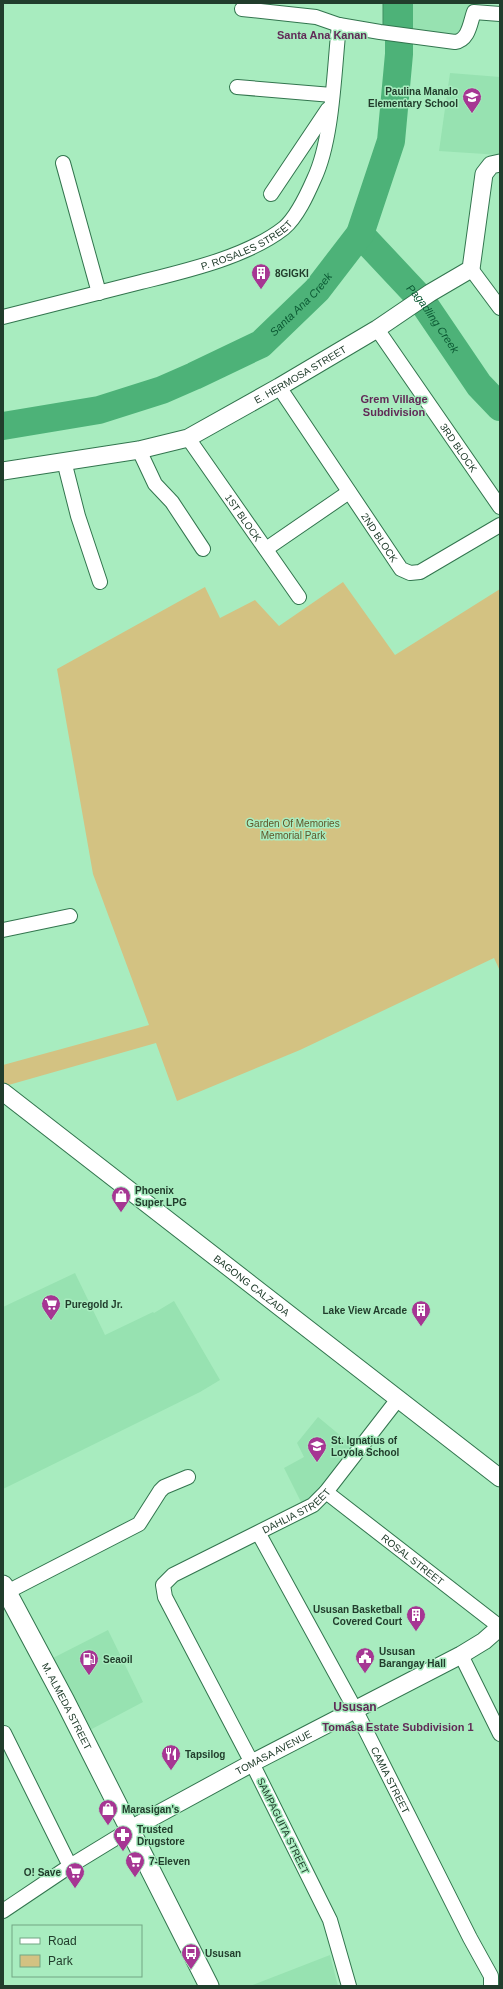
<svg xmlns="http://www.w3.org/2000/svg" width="503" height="1989" viewBox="0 0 503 1989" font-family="Arial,sans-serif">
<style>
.built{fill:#97e2b1}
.green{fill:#d3c282}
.water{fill:#4db278;stroke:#408f61}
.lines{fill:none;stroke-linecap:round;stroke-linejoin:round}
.river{stroke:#4db278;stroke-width:28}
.minor-casing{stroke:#32754e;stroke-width:16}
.tertiary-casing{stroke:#32754e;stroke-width:19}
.secondary-casing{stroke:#32754e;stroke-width:21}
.minor{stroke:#fff;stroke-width:14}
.tertiary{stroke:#fff;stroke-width:17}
.secondary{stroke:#fff;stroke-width:19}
.labels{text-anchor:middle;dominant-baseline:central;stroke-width:3;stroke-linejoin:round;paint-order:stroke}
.poi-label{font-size:10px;font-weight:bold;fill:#213d2c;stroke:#a8ecbf;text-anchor:start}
.street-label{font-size:10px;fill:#213d2c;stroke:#a8ecbf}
.park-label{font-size:10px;fill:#605529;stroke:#a8ecbf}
.neighbourhood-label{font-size:11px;font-weight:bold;fill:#612a57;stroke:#a8ecbf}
.water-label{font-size:11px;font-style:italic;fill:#0b5933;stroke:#a8ecbf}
.quarter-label{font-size:12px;font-weight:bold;fill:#612a57;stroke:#a8ecbf}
</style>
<rect width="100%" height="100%" fill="#a8ecbf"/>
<g class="built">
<polygon points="411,3 478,3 477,8 461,35 407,29"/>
<polygon points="450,73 500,77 500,155 439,151"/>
<polygon points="75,1273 105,1335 153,1312 154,1313 174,1301 220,1380 200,1392 3,1489 3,1307"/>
<polygon points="318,1417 353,1446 315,1498 302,1504 284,1468 304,1457 297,1443"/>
<polygon points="108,1630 143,1702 88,1731 53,1658"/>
<polygon points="330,1955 338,1986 250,1986"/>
</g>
<polygon class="green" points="343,582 395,655 500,589 500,971 494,958 300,1050 177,1101 156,1043 5,1086 3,1084 3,1065 149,1025 93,874 57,669 205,587 220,618 255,600 279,626"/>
<polygon class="water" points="383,3 406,3 404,28 383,26"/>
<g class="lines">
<g class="river">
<path id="s1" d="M360,234L420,298L479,385L500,407"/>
<path id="s2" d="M3,426L99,410L162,390L194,376L261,344L317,290L360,234L391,141L399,54V3"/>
</g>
<g class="minor-casing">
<g id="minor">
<path d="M242,9L316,17L339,25L380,32L455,42C469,40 470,23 474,12L500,14"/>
<polyline points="237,87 332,95"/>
<polyline points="63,163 99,293"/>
<polyline points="271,194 328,109"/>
<polyline points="471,269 500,308"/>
<path id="s3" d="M3,317C49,305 95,294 141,282C185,271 247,257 284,228C297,217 307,195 314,179C333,139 334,70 339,25"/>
<path id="s4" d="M377,329L500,507"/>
<path id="s5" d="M279,387L401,569L410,573L420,572L500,525"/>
<path id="s6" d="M188,438L299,597"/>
<polyline points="139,450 155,484 172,502 203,549"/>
<polyline points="64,461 78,516 100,582"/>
<polyline points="266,549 349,492"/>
<polyline points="3,930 70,916"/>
<path id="s7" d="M326,1492L500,1627"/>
<path id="s8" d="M259,1534L355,1709L470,1938L491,1976V1986"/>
<polyline points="7,1592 139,1524 160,1491 164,1487 188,1477"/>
<polyline points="461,1655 500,1734"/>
<polyline points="4,1733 70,1866"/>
<polyline points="3,1911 70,1866 129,1830"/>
<path id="s9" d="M349,1986L330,1920L252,1763L165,1597L163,1585L173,1575L313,1505L326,1492L398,1399"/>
</g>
</g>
<g class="tertiary-casing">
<g id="tertiary">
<path id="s10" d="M3,471L139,450L188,438L279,387L377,329L430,293L471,269L484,174L491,165L500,163"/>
<path id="s11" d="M3,1092L500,1478"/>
<path id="s12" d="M129,1830L252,1763L461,1655L484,1641L500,1627"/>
</g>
</g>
<g class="secondary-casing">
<g id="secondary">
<path id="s13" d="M3,1585L65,1701L209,1986"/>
</g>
</g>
<use href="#minor" class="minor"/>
<use href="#tertiary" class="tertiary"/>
<use href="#secondary" class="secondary"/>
</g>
<defs>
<g id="school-pin" transform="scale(1)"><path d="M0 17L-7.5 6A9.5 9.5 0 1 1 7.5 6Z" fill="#a63693" stroke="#a8ecbf"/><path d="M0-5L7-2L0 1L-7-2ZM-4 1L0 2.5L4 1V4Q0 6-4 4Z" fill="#fff"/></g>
<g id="building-pin" transform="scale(1)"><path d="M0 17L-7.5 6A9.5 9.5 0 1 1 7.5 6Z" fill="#a63693" stroke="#a8ecbf"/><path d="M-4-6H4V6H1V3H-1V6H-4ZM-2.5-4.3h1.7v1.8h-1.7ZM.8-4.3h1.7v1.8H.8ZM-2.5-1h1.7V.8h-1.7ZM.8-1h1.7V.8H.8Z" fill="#fff"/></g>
<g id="shop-pin" transform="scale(1)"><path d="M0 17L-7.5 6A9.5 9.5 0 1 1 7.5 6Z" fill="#a63693" stroke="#a8ecbf"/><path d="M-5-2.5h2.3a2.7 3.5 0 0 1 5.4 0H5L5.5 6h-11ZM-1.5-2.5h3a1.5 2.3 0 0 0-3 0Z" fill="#fff"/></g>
<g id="supermarket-pin" transform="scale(1)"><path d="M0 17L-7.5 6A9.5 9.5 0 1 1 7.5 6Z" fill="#a63693" stroke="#a8ecbf"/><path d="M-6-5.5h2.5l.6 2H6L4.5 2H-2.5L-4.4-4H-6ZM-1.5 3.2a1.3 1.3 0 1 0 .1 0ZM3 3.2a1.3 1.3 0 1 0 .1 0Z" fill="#fff"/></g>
<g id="civic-pin" transform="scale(1)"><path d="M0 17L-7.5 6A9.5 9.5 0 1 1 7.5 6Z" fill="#a63693" stroke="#a8ecbf"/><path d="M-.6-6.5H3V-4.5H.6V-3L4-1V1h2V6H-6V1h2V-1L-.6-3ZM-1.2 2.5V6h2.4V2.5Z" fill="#fff"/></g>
<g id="fuel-pin" transform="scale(1)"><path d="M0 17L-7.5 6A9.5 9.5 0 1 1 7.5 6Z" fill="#a63693" stroke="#a8ecbf"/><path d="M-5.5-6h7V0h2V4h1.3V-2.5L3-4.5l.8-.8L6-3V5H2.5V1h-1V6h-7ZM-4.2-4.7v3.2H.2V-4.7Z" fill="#fff"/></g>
<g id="restaurant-pin" transform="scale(1)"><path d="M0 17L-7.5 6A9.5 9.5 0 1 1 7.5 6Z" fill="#a63693" stroke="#a8ecbf"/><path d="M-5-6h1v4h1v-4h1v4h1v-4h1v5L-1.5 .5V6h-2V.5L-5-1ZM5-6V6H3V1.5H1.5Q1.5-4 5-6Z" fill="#fff"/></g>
<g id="pharmacy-pin" transform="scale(1)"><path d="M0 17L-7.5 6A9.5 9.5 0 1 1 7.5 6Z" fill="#a63693" stroke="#a8ecbf"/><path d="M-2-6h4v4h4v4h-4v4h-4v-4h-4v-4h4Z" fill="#fff"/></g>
<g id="bus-pin" transform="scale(1)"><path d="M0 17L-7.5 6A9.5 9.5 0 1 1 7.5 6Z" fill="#a63693" stroke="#a8ecbf"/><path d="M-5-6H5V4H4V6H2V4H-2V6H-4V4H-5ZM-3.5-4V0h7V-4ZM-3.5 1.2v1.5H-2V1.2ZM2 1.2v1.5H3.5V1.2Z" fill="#fff"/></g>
</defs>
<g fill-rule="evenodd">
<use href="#school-pin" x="472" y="97"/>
<use href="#building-pin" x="261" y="273"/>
<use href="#shop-pin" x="121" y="1196"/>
<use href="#supermarket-pin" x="51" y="1304"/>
<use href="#building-pin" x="421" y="1310"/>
<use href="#school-pin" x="317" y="1446"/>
<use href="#building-pin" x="416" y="1615"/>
<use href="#civic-pin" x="365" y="1657"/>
<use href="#fuel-pin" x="89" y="1659"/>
<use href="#restaurant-pin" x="171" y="1754"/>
<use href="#shop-pin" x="108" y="1809"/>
<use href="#pharmacy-pin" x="123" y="1835"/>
<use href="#supermarket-pin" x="135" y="1861"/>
<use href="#supermarket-pin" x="75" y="1872"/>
<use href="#bus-pin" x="191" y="1953"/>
</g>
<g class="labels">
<g class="poi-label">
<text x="458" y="91" text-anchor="end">Paulina Manalo<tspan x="458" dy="12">Elementary School</tspan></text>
<text x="275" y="273">8GIGKI</text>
<text x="135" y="1190">Phoenix<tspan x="135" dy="12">Super LPG</tspan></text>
<text x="65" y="1304">Puregold Jr.</text>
<text x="407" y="1310" text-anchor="end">Lake View Arcade</text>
<text x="331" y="1440">St. Ignatius of<tspan x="331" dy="12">Loyola School</tspan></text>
<text x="402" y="1609" text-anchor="end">Ususan Basketball<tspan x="402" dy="12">Covered Court</tspan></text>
<text x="379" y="1651">Ususan<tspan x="379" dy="12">Barangay Hall</tspan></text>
<text x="103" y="1659">Seaoil</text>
<text x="185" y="1754">Tapsilog</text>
<text x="122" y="1809">Marasigan's</text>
<text x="137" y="1829">Trusted<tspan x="137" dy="12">Drugstore</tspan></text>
<text x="149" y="1861">7-Eleven</text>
<text x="61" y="1872" text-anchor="end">O! Save</text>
<text x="205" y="1953">Ususan</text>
</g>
<g class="street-label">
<text stroke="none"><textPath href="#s3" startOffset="255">P. ROSALES STREET</textPath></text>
<text stroke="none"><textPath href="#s10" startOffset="317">E. HERMOSA STREET</textPath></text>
<text stroke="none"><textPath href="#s4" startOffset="144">3RD BLOCK</textPath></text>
<text stroke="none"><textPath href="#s6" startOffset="97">1ST BLOCK</textPath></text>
<text stroke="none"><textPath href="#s5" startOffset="181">2ND BLOCK</textPath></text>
<text stroke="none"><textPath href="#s11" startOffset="315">BAGONG CALZADA</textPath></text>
<text stroke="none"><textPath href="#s9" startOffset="597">DAHLIA STREET</textPath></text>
<text stroke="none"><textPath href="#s7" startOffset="110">ROSAL STREET</textPath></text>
<text stroke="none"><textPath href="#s13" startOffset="137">M. ALMEDA STREET</textPath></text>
<text stroke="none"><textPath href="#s12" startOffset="164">TOMASA AVENUE</textPath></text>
<text stroke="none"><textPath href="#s8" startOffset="279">CAMIA STREET</textPath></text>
<text transform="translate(283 1826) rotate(64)">SAMPAGUITA STREET</text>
</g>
<g class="park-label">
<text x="293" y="823">Garden Of Memories<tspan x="293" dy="12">Memorial Park</tspan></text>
</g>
<g class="neighbourhood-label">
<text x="322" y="35">Santa Ana Kanan</text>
<text x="394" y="399">Grem Village<tspan x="394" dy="13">Subdivision</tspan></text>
<text x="398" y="1727">Tomasa Estate Subdivision 1</text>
</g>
<g class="water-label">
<text stroke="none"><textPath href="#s2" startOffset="329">Santa Ana Creek</textPath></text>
<text stroke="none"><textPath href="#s1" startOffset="112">Pagadling Creek</textPath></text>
</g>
<g class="quarter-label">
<text x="355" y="1707">Ususan</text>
</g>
</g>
<rect width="503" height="1989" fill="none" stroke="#213d2c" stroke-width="8"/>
<rect x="12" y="1925" width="130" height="52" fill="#a8ecbf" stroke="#72a684"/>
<rect x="20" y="1938" width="20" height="6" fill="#ffffff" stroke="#72a684"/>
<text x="48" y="1945" font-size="12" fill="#213d2c">Road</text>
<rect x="20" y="1955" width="20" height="12" fill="#d3c282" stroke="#72a684"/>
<text x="48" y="1965" font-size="12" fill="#213d2c">Park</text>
</svg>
